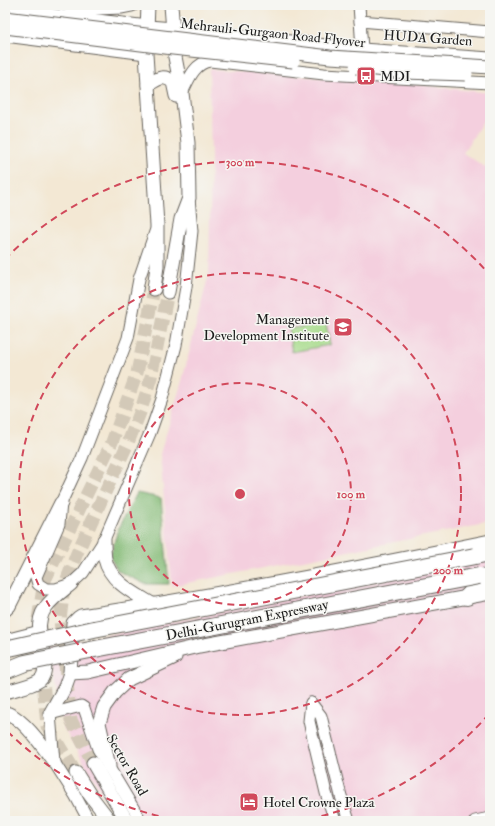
<svg xmlns="http://www.w3.org/2000/svg" width="495" height="826" viewBox="0 0 495 826" font-family="'IM FELL Double Pica',serif">
<style>
.built{fill:#f4cfde}
.green{fill:#a7db8b;stroke:#627c54}
.forest{fill:#85bb77;stroke:#506c4a}
.lines{fill:none;stroke-linecap:round;stroke-linejoin:round}
.major-tunnel{stroke:#d3c9b8;stroke-width:13;stroke-dasharray:13 6;stroke-linecap:butt}
.minor-casing{stroke:#67635c;stroke-width:13}
.major-casing{stroke:#67635c;stroke-width:15}
.highway-casing{stroke:#67635c;stroke-width:18}
.minor{stroke:#fff;stroke-width:11}
.major{stroke:#fff;stroke-width:13}
.highway{stroke:#fff;stroke-width:16}
.major-bridge-casing{stroke:#67635c;stroke-width:15;stroke-linecap:butt}
.highway-bridge-casing{stroke:#67635c;stroke-width:18;stroke-linecap:butt}
.major-bridge{stroke:#fff;stroke-width:13}
.highway-bridge{stroke:#fff;stroke-width:16}
.ring{fill:none;stroke:#d1495b;stroke-width:2;stroke-dasharray:7 5}
.labels{text-anchor:middle;dominant-baseline:central;stroke-width:3;stroke-linejoin:round;paint-order:stroke}
.street-label{font-size:14px;fill:#1c1c1c;stroke:#f6f6f2}
.poi-label{font-size:14px;fill:#1c1c1c;stroke:#f6f6f2;text-anchor:start}
.centre{fill:#d1495b;stroke:#f6f6f2;stroke-width:2}
.ring-label{font-size:12px;text-anchor:middle;font-weight:bold;fill:#d1495b;stroke:#f6f6f2;stroke-width:3;stroke-linejoin:round;paint-order:stroke}
</style>
<rect width="100%" height="100%" fill="#f6f6f2"/>
<filter id="ink" filterUnits="userSpaceOnUse"><feTurbulence type="fractalNoise" baseFrequency=".025" numOctaves="2"/><feDisplacementMap in="SourceGraphic" scale="8" xChannelSelector="R" yChannelSelector="G"/><feConvolveMatrix kernelMatrix="1 2 1 2 8 2 1 2 1" color-interpolation-filters="sRGB"/></filter>
<filter id="wash" filterUnits="userSpaceOnUse"><feTurbulence type="fractalNoise" baseFrequency=".012" numOctaves="4" result="noise"/><feDisplacementMap in="SourceGraphic" scale="16" xChannelSelector="R" yChannelSelector="G"/><feGaussianBlur stdDeviation="0.9" result="paint"/><feColorMatrix in="noise" values="0 0 0 0 0 0 0 0 0 0 0 0 0 0 0 0 0 1.4 0 .05"/><feComposite in="paint" operator="in"/></filter>
<g filter="url(#wash)">
<rect width="100%" height="100%" fill="#f3e8d4"/>
<g class="built">
<polygon points="209,69 323,78 386,81 490,93 490,110 463,153 490,170 490,523 172,586 160,454 182,381 209,273 211,157"/>
<polygon points="490,560 490,821 118,821 63,727 48,647 279,600"/>
</g>
<polygon class="green" points="326,323 330,345 292,352 288,329"/>
<polygon class="forest" points="137,493 161,498 169,584 145,584 118,571 110,557 118,529"/>
</g>
<g filter="url(#ink)">
<g class="lines">
<g class="major-tunnel">
<polyline points="38,619 44,582 112,442 137,373 154,289"/>
<polyline points="42,669 47,726 76,773"/>
<polyline points="93,763 71,720 60,620 64,587 77,553 127,445 141,410 151,377 168,292"/>
</g>
<g class="minor-casing">
<g id="minor">
<polyline points="359,5 362,49"/>
<polyline points="5,9 148,26 174,28 362,49 490,58"/>
<polyline points="360,21 490,32"/>
<polyline points="5,36 146,54"/>
<path d="M182,93C188,81 194,63 210,61L324,74L490,83"/>
<polyline points="155,232 139,279 128,338 82,458 61,503 59,524 36,577 38,584 46,589 56,589 71,584 83,573 103,542 150,433 162,399 176,345 186,287 192,231 189,198"/>
<polyline points="311,703 321,716 341,796 349,821"/>
<polyline points="311,703 309,721 326,793 335,821"/>
<polyline points="89,821 75,795 54,762 50,714 81,706 84,708 98,749 141,821"/>
<polyline points="475,821 490,818"/>
</g>
</g>
<g class="major-casing">
<g id="major">
<polyline points="148,5 146,54 157,225 157,266 154,289"/>
<polyline points="68,16 96,8 122,7 132,5"/>
<path d="M148,85C157,79 163,74 173,82L176,96"/>
<polyline points="168,292 181,219 189,198 188,143 182,93 175,57 171,5"/>
<path d="M104,540C104,546 104,553 105,559C110,582 134,593 152,604"/>
<polyline points="5,610 9,606 61,503"/>
<path d="M40,632C36,609 55,597 71,584"/>
<path d="M5,641L40,632C42,644 50,672 40,680C32,686 15,689 5,692"/>
<polyline points="70,673 88,672 199,646 490,593"/>
<path d="M5,713C21,715 45,749 54,762"/>
<path d="M50,714L65,687L70,673L73,623L78,618L81,616C218,595 354,569 490,541"/>
<polyline points="93,763 127,821"/>
<polyline points="109,766 99,723 104,707 115,692 129,679 175,657"/>
<polyline points="76,773 90,795 110,821"/>
</g>
</g>
<g class="highway-casing">
<g id="highway">
<polyline points="475,556 490,553"/>
<polyline points="467,597 489,574"/>
</g>
</g>
<use href="#minor" class="minor"/>
<use href="#major" class="major"/>
<use href="#highway" class="highway"/>
<g class="major-bridge-casing">
<g id="major-bridge">
<polyline points="5,18 330,57 490,67"/>
<polyline points="5,27 173,48 293,61"/>
<polyline points="356,67 404,72 466,74"/>
</g>
</g>
<g class="highway-bridge-casing">
<g id="highway-bridge">
<polyline points="5,649 94,629 475,556"/>
<polyline points="5,671 25,663 95,649 479,576"/>
</g>
</g>
<use href="#major-bridge" class="major-bridge"/>
<use href="#highway-bridge" class="highway-bridge"/>
</g>
</g>
<g class="ring">
<circle cx="240" cy="494" r="111"/>
<circle cx="240" cy="494" r="221"/>
<path d="M489 714A332 332 0 0 1 298 821M182 821A332 332 0 0 1 5 729M5 259A332 332 0 0 1 489 274"/>
</g>
<defs>
<g id="bus-square" transform="scale(1)"><rect x="-9" y="-9" width="18" height="18" rx="4" fill="#d1495b" stroke="#f6f6f2"/><path d="M-5-6H5V4H4V6H2V4H-2V6H-4V4H-5ZM-3.5-4V0h7V-4ZM-3.5 1.2v1.5H-2V1.2ZM2 1.2v1.5H3.5V1.2Z" fill="#fff"/></g>
<g id="university-square" transform="scale(1)"><rect x="-9" y="-9" width="18" height="18" rx="4" fill="#d1495b" stroke="#f6f6f2"/><path d="M0-5L7-2L0 1L-7-2ZM-4 1L0 2.5L4 1V4Q0 6-4 4Z" fill="#fff"/></g>
<g id="hotel-square" transform="scale(1)"><rect x="-9" y="-9" width="18" height="18" rx="4" fill="#d1495b" stroke="#f6f6f2"/><path d="M-6-4.5h1.5V1H6V5H4.5V3h-9V5H-6ZM-4 0a1.8 1.8 0 1 1 3.6 0ZM.5 0V-2.5h3Q6-2.5 6 0Z" fill="#fff"/></g>
</defs>
<g fill-rule="evenodd">
<use href="#bus-square" x="366" y="76"/>
<use href="#university-square" x="343" y="327"/>
<use href="#hotel-square" x="249" y="802"/>
</g>
<g class="labels">
<g class="street-label">
<text transform="translate(273 33) rotate(6)">Mehrauli-Gurgaon Road Flyover</text>
<text transform="translate(428 38) rotate(4)">HUDA Garden</text>
<text transform="translate(247 620) rotate(-11)">Delhi-Gurugram Expressway</text>
<text transform="translate(127 765) rotate(60)">Sector Road</text>
</g>
<g class="poi-label">
<text x="380" y="76">MDI</text>
<text x="329" y="319" text-anchor="end">Management<tspan x="329" dy="16">Development Institute</tspan></text>
<text x="263" y="802">Hotel Crowne Plaza</text>
</g>
</g>
<circle cx="240" cy="494" r="6" class="centre"/>
<g class="ring-label">
<text x="240" y="166">300 m</text>
<text x="351" y="498">100 m</text>
<text x="448" y="574">200 m</text>
</g>
<rect width="495" height="826" fill="none" stroke="#f6f6f2" stroke-width="20"/>
</svg>
